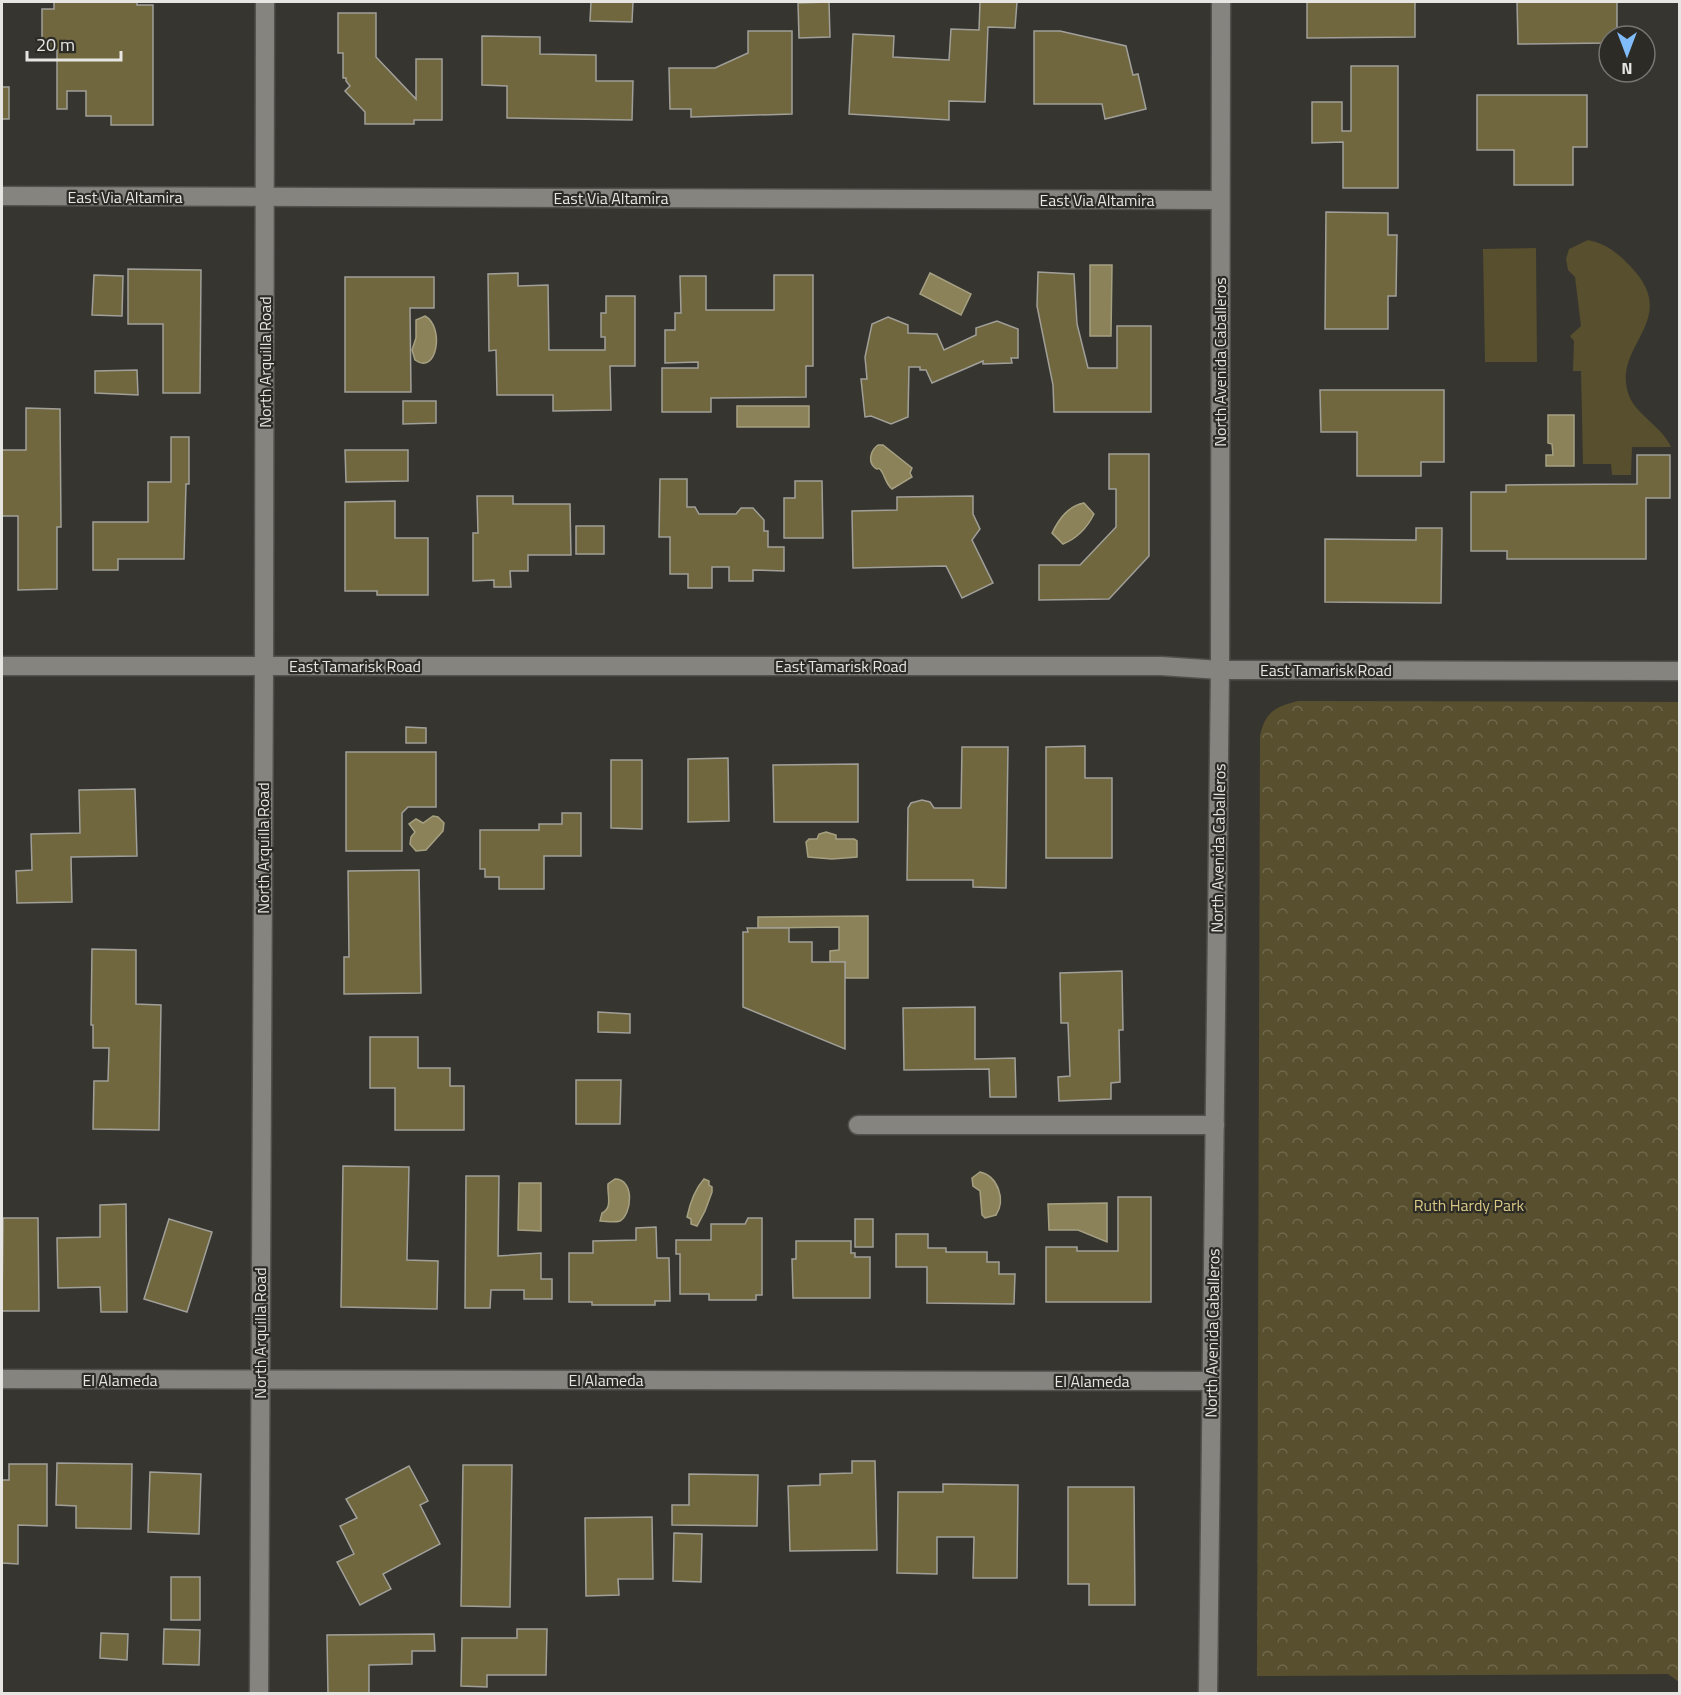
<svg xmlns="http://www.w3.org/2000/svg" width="1681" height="1695" viewBox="0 0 1681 1695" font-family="'Titillium Web',sans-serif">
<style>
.green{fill:#574f2d}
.park{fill:url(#park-crowns)}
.water{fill:#8b8259;stroke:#a6a082;stroke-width:1.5}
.building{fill:#70673f;stroke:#a09f99;stroke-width:1.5}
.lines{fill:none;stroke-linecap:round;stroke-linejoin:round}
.minor-casing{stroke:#52514d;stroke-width:21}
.minor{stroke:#86847e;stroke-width:18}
.labels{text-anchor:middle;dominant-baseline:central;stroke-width:4.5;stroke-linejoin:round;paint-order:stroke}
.street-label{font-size:16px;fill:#e6e5e2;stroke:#2c2b26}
.park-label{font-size:16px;fill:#d7c784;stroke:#2c2b26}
</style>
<defs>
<pattern id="park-crowns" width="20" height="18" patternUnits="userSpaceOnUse" patternTransform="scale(1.5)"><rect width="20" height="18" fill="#574f2d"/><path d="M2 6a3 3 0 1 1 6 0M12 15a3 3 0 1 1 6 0" fill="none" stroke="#6f684b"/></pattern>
</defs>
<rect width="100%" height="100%" fill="#363530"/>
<g class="green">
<path d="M1588,240C1606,244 1617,252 1630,266C1681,318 1616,343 1627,389C1632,414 1661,424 1671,447H1632L1631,475H1612L1611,464H1583L1581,371H1573L1574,341L1570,336L1581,326L1575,277L1568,270L1566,259L1569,249Z"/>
<polygon points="1536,248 1537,362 1485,362 1483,249"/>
</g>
<path class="park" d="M1298,701L1679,702V1682L1668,1674L1257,1676L1260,736C1265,712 1275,707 1298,701Z"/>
<g class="water">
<polygon points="1090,265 1112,265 1111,336 1090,336"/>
<polygon points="930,273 971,294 961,315 920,294"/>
<path d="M425,316C445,327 437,376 415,360L412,350L416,338V320Z"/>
<rect x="737" y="406" width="72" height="21"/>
<polygon points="1548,415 1574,415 1574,466 1546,466 1546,455 1553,455 1552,444 1548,443"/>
<path d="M878,445H883L912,468L910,473L912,477L892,489C886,484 886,479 882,472C877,464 880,473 874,467C867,460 872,449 878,445Z"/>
<path d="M1084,503L1094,514C1087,528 1078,538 1063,544L1052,533C1059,519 1068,506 1084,503Z"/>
<polygon points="433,816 438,817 444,823 443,831 426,850 416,851 410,844 411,837 415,832 409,824 416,819 423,823"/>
<polygon points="826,832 836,835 836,839 854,839 857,841 857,857 832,859 808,857 806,842 809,839 817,839 819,834"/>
<polygon points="868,916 868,978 845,978 845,962 830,962 830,951 839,950 839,927 758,928 758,917"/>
<path d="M980,1172C998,1176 1006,1200 996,1215L985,1218L982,1215L980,1191L973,1186L972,1178Z"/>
<path d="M615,1179C635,1179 632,1214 620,1221C614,1223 606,1221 600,1221L602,1213C613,1208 607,1195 608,1184Z"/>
<path d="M704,1179L709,1181V1185L712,1187V1192L705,1211L697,1226L691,1224V1219L687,1217C690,1203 695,1189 704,1179Z"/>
<polygon points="519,1183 541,1183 541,1231 518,1230"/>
<polygon points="1107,1203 1107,1242 1078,1230 1049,1230 1048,1204"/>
</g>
<g class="building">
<polygon points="54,2 137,2 137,5 153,5 153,125 111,125 111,116 86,116 86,91 67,91 67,109 57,109 57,50 42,50 42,9 54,9"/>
<polygon points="591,2 633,2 632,22 590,21"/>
<polygon points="829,2 830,37 799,38 798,3"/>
<polygon points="980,2 1017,2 1015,28 988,27 985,102 949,101 949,120 849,114 853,34 894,36 893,57 949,60 951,29 979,30"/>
<polygon points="1307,2 1415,2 1415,37 1307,38"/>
<polygon points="1517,2 1617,2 1617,36 1609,36 1609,43 1518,44"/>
<polygon points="338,13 376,13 376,57 416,99 416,59 442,59 442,120 414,120 414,124 365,124 365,112 345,91 350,86 346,81 346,78 343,78 343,53 338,53"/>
<polygon points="748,31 792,31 792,114 691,117 691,109 670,109 669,68 715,68 748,53"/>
<polygon points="1034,31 1060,31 1126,46 1133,75 1138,74 1146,109 1105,119 1102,104 1034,104"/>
<polygon points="482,36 540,37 540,54 596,55 596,81 633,81 632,120 507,118 507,86 482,85"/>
<polygon points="1351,66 1398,66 1398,188 1343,188 1343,142 1312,143 1312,102 1342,102 1342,131 1351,131"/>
<rect x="2" y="87" width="7" height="32"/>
<polygon points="1477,95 1587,95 1587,147 1573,147 1573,185 1514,185 1514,150 1477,150"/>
<polygon points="1326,212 1388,213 1388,235 1397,235 1396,296 1388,296 1388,329 1325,329"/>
<polygon points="128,269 201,270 200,393 163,393 163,324 128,324"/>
<polygon points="1038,272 1074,274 1077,324 1088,368 1117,368 1117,326 1151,326 1151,412 1054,412 1053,385 1037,306"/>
<polygon points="518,273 518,286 548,285 549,350 605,350 605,337 601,337 601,313 606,313 606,296 635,296 635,366 610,366 611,410 553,411 553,395 497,395 496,350 489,351 488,274"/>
<polygon points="94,275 123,276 122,316 92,315"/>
<polygon points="774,275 813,275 813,366 806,366 806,397 711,398 711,412 662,412 662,368 698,368 698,362 665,363 665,330 675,330 675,313 681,313 680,276 706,276 706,310 774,310"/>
<polygon points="345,277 434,277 434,308 410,308 411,392 345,392"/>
<polygon points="888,317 908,325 908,333 937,334 944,350 976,335 976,328 997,321 1018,329 1018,358 1011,358 1012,363 983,364 983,361 932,383 926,370 920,370 920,367 909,367 908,417 891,424 871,416 865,417 861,379 867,379 865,357 872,324"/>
<polygon points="137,370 138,395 95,393 95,371"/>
<polygon points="1320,390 1444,390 1444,462 1421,462 1421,476 1357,476 1357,432 1321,432"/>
<polygon points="403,401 436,401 436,423 403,424"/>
<polygon points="26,408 60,409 61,527 57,527 57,589 18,590 18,516 2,516 2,450 26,450"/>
<polygon points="171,437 189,437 189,484 186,484 184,559 118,559 118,570 93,570 93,522 148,522 148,482 171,482"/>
<polygon points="345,450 408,450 408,481 346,482"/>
<polygon points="1109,454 1149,454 1149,556 1109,599 1039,600 1039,565 1080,565 1116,527 1116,489 1109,489"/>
<polygon points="1637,455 1670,455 1670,498 1646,498 1646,559 1507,559 1507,551 1471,551 1471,492 1506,492 1506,485 1637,484"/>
<polygon points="660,479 687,479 687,507 695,507 699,514 736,514 741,508 753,508 764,520 764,531 768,531 768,547 784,547 784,571 753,570 753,581 729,581 729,567 712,567 712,588 688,588 688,574 670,574 670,537 659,537"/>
<polygon points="795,481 822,481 823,538 784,538 784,498 795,498"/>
<polygon points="477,496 513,496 513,504 570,504 571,555 528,555 528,571 510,571 511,587 494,587 494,580 473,581 473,533 478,533"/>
<polygon points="973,496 973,514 980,529 972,540 993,583 962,598 946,566 853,568 852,511 897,510 897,497"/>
<polygon points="395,501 395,538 428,538 428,595 377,595 377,591 345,591 345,502"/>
<rect x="576" y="526" width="28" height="28"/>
<polygon points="1416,528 1442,528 1441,603 1325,602 1325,539 1416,540"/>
<polygon points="406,727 426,728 426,743 406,743"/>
<polygon points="1085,746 1085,778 1112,778 1112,858 1046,858 1046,747"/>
<polygon points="962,747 1008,747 1006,888 973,887 973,880 907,880 908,808 911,803 922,800 930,802 934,808 961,808"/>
<polygon points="346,752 436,752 436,807 408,807 402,813 402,851 346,851"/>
<polygon points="728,758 729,821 688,822 688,759"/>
<polygon points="611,760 642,760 642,829 611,828"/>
<polygon points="858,764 858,822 774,822 773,765"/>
<polygon points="135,789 137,856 71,857 72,902 17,903 16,871 32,870 31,834 80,833 79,790"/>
<polygon points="562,813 581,813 581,856 544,856 544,889 499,889 499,877 485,877 485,869 480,869 480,830 539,830 539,824 562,824"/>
<polygon points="419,870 421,993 344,994 344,957 349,957 348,871"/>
<polygon points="747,928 789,928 789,942 812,942 812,962 845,962 845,1049 743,1007 743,932 748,932"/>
<polygon points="92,949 136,950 136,1004 161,1005 159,1130 93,1129 94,1081 108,1081 109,1048 93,1048 93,1025 91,1025"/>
<polygon points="1122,971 1123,1030 1119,1030 1120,1082 1111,1083 1111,1099 1059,1101 1058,1077 1070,1076 1068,1023 1061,1023 1060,973"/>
<polygon points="975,1007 975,1059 1015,1058 1016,1097 990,1097 989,1069 904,1070 903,1008"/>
<polygon points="598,1012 630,1014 630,1033 598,1032"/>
<polygon points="370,1037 418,1037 418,1068 450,1068 450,1086 464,1086 464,1130 395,1130 395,1088 370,1088"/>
<polygon points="576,1080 621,1080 620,1124 576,1124"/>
<polygon points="343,1166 409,1167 407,1260 438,1261 437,1309 341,1307"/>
<polygon points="466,1176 499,1176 498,1256 541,1253 541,1279 552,1279 552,1299 524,1299 524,1290 491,1290 490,1308 465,1308"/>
<polygon points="1118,1197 1151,1197 1151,1302 1046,1302 1046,1247 1077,1247 1077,1251 1118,1251"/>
<polygon points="126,1204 127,1312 101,1312 100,1287 58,1288 57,1238 100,1237 100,1205"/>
<polygon points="3,1218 38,1218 39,1311 2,1311"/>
<polygon points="748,1218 762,1218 762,1295 756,1295 756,1300 709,1300 709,1294 680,1294 680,1254 676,1254 676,1240 711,1240 711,1224 745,1224"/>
<polygon points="169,1219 212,1232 187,1312 144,1299"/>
<rect x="855" y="1219" width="18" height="28"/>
<polygon points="656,1227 657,1258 669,1258 670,1301 655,1301 655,1305 592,1305 592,1302 569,1302 569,1253 593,1253 593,1241 636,1240 636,1228"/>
<polygon points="896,1234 928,1234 928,1248 946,1248 946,1252 987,1252 987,1262 999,1262 999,1274 1015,1274 1014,1304 927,1303 927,1267 896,1267"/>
<polygon points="796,1241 851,1241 851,1253 855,1253 855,1257 870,1257 870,1298 793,1298 792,1259 796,1259"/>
<polygon points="852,1461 875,1461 877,1550 790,1551 788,1486 820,1485 820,1474 852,1473"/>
<polygon points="57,1463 132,1464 131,1529 76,1528 76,1506 56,1505"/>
<polygon points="9,1464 47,1464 47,1526 18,1525 18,1564 2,1563 2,1480 9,1480"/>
<polygon points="463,1465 512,1465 510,1607 461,1606"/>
<polygon points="409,1466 428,1501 420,1505 440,1544 383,1574 391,1589 360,1605 337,1562 354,1554 340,1526 357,1518 346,1499"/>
<polygon points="150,1472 201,1474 199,1534 148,1532"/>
<polygon points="689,1474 758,1475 757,1526 672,1525 672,1505 689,1505"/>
<polygon points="943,1484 1018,1485 1017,1578 973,1578 974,1537 937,1537 937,1574 897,1573 898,1492 943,1492"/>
<polygon points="1068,1487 1134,1487 1135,1605 1089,1605 1089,1584 1068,1584"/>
<polygon points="652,1517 653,1579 618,1579 619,1595 586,1596 585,1518"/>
<polygon points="674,1533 702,1534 701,1582 673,1581"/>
<rect x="171" y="1577" width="29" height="43"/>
<polygon points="164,1629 200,1630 199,1665 163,1664"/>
<polygon points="517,1629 547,1629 546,1675 487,1675 487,1687 461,1686 462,1638 517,1638"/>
<polygon points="101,1633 128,1634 127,1660 100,1658"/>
<polygon points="434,1634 435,1651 412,1651 412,1664 369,1665 369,1694 328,1694 327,1635"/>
</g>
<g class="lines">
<g class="minor-casing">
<g id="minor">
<polyline points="2,196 1220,200"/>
<polyline points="2,666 1161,666 1220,670 1680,671"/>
<polyline points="858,1125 1215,1125"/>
<polyline points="2,1379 1211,1381"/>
<polyline points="259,1694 264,666 265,2"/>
<polyline points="1208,1694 1220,670 1221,2"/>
</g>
</g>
<use href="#minor" class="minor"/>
</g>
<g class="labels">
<g class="street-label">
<text x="125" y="197">East Via Altamira</text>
<text x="611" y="198">East Via Altamira</text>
<text x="1097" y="200">East Via Altamira</text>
<text transform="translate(265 362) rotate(-90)">North Arquilla Road</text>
<text transform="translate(1220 362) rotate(-90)">North Avenida Caballeros</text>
<text x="355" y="666">East Tamarisk Road</text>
<text x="841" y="666">East Tamarisk Road</text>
<text x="1326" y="670">East Tamarisk Road</text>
<text transform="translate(263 848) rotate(-90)">North Arquilla Road</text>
<text transform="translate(1218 848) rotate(-89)">North Avenida Caballeros</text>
<text transform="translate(260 1333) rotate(-90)">North Arquilla Road</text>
<text transform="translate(1212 1333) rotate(-89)">North Avenida Caballeros</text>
<text x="120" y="1380">El Alameda</text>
<text x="606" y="1380">El Alameda</text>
<text x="1092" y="1381">El Alameda</text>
</g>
<g class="park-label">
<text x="1469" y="1205">Ruth Hardy Park</text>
</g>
</g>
<rect width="1681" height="1695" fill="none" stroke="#e6e5e2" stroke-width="6"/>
<g transform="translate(1627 54) rotate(180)"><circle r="28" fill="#2c2b26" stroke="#767571" stroke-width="1.5"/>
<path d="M0-4.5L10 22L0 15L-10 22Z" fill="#81bcfa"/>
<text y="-9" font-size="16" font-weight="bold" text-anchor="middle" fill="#e6e5e2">N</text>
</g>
<path d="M27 51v9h94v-9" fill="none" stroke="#e6e5e2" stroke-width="3"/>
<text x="36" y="51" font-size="18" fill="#e6e5e2" stroke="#2c2b26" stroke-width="4.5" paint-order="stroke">20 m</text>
</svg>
